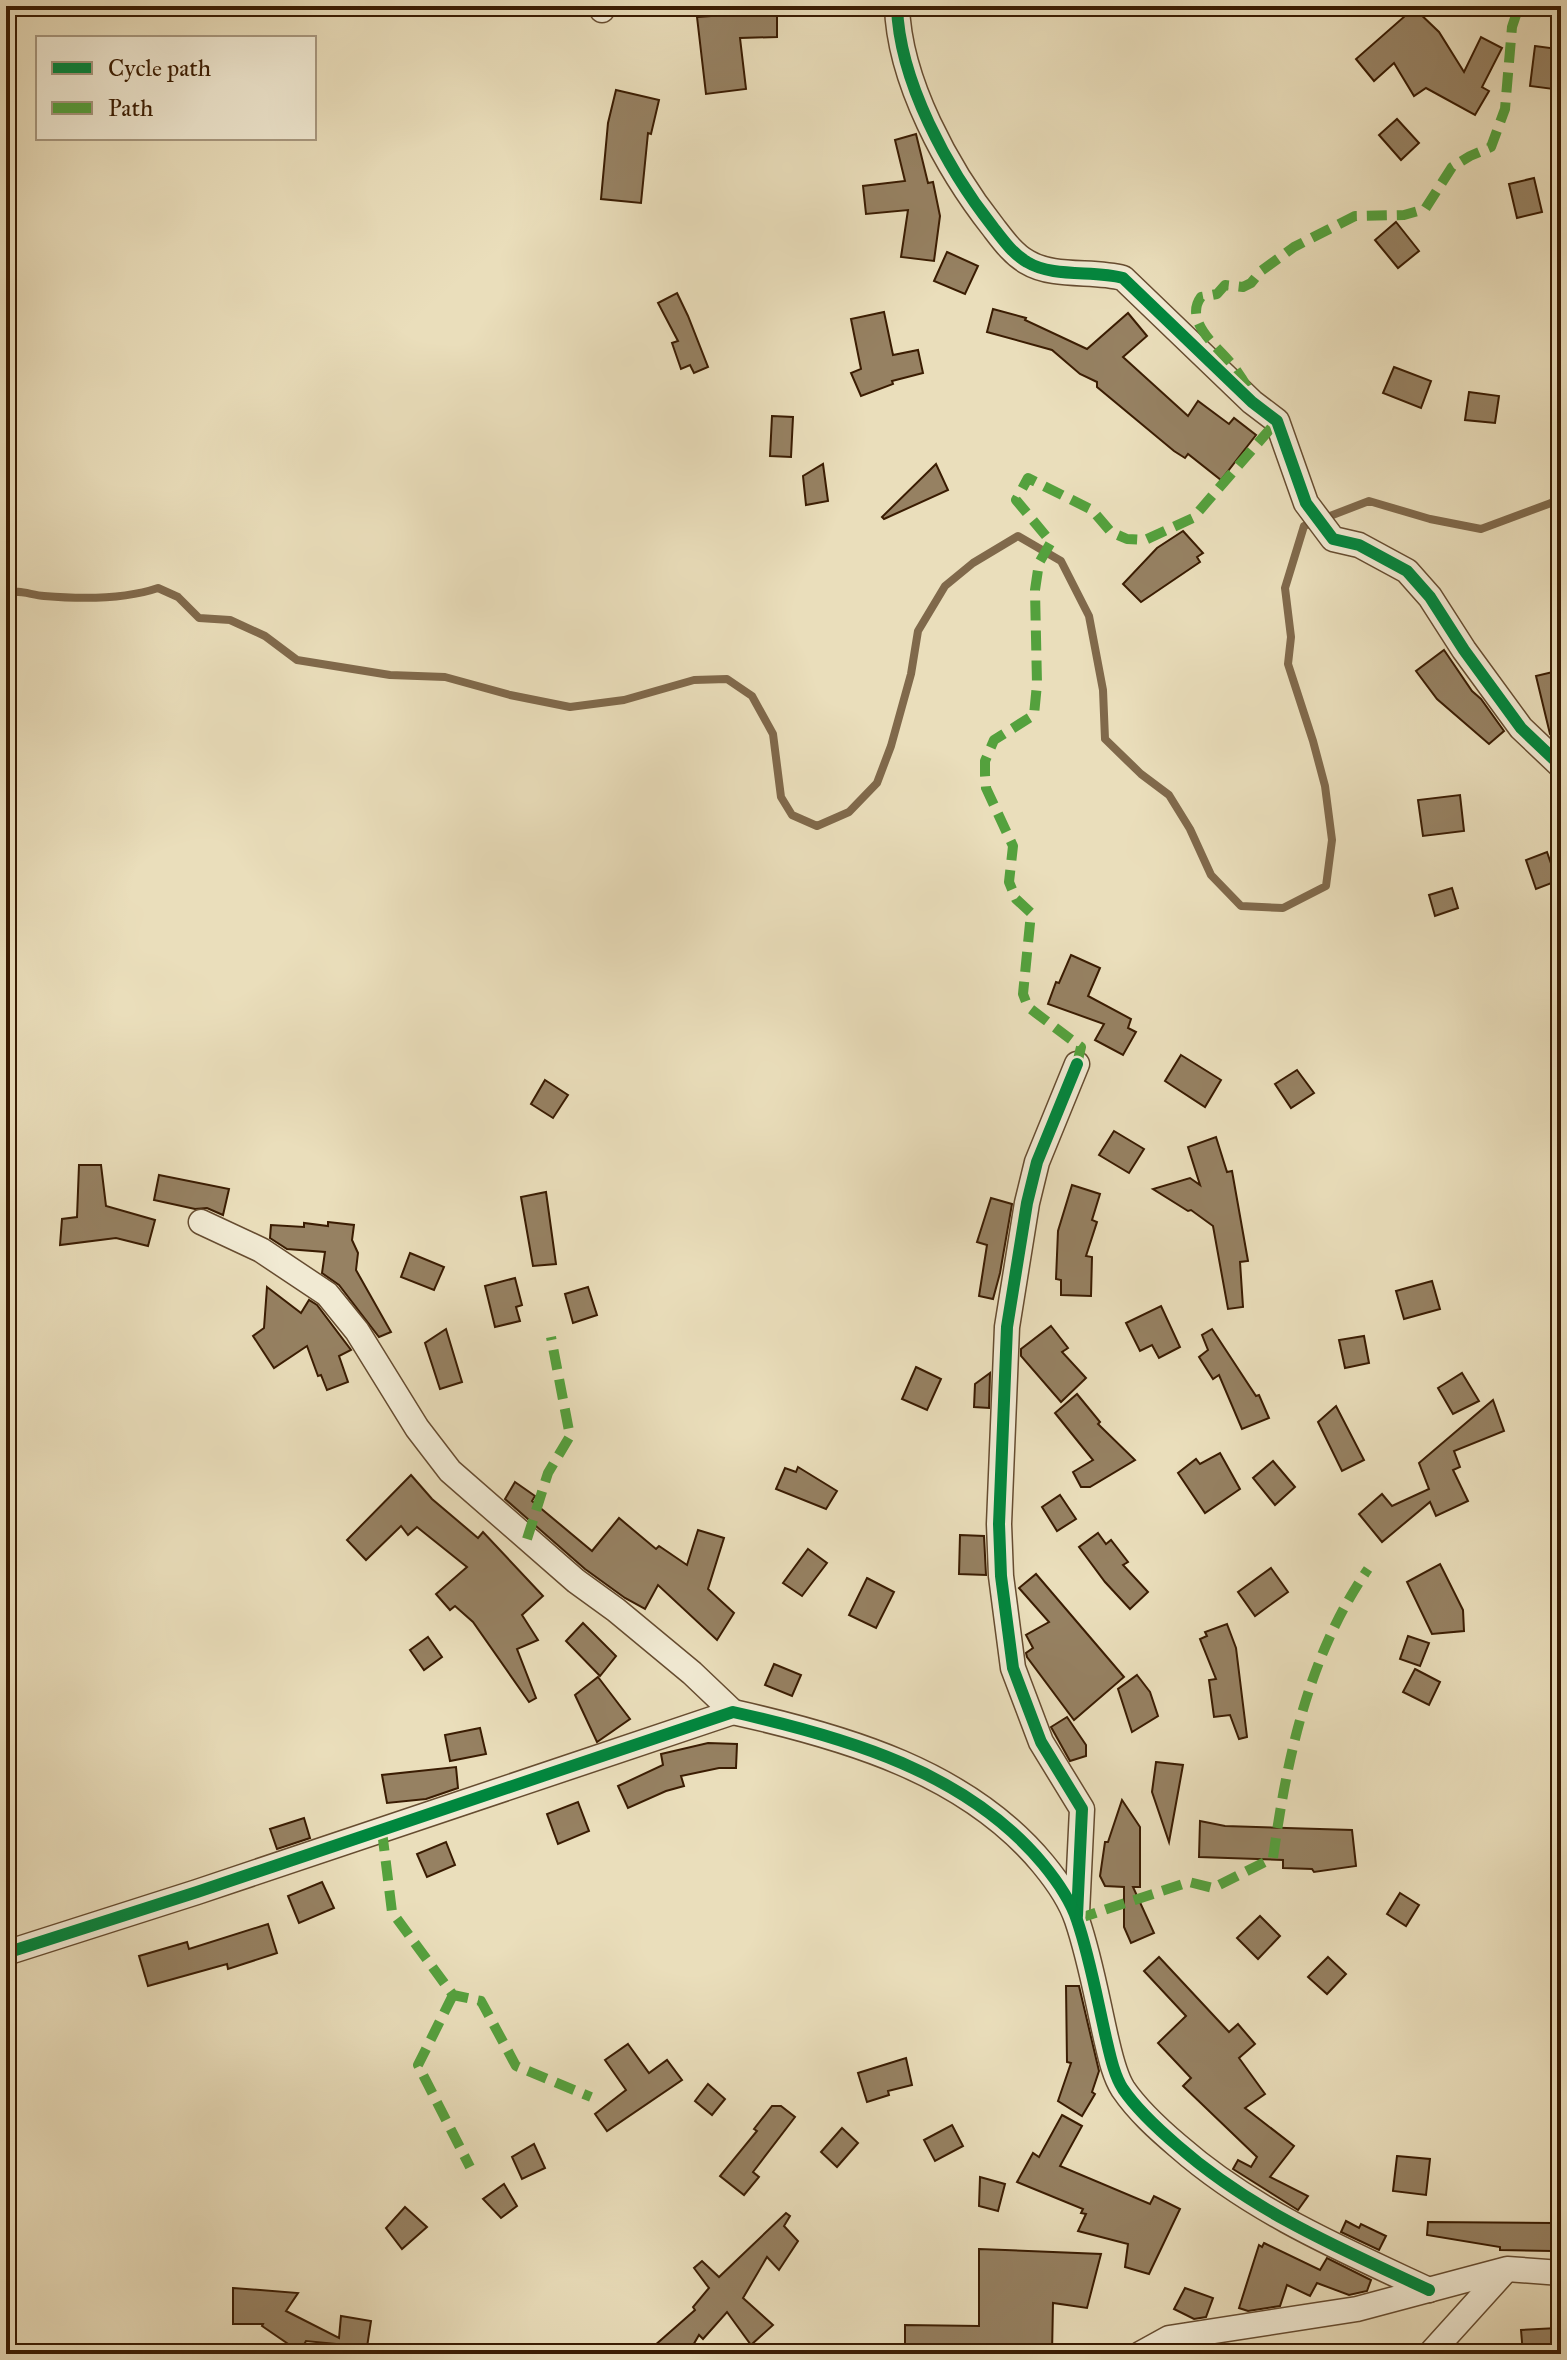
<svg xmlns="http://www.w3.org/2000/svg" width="1567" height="2360" viewBox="0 0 1567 2360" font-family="'IM FELL Great Primer',serif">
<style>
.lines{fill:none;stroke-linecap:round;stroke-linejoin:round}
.stream{stroke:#80694b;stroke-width:8}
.building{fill:#968162;stroke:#3a1c02;stroke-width:2}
.minor-casing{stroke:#664c30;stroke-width:27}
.minor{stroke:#f1ead3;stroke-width:24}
.quiet{stroke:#54a13d;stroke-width:10;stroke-dasharray:20 10;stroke-linecap:butt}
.cycleway-casing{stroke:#f1ead3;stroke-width:17}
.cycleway{stroke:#00873e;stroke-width:12}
</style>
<rect width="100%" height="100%" fill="#eadebb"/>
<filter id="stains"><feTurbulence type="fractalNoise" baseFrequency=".0025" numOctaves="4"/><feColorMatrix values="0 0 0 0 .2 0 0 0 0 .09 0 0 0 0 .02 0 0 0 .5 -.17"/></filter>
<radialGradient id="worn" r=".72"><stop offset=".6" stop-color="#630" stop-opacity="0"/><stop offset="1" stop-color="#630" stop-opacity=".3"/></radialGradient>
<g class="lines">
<path class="stream" d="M6,593C18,589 31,595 44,596C80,599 123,600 158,588L178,597L199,618L230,620L265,636L297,660L390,675L445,677L510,695L570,707L624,700L694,680L727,679L752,696L773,734L781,797L792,815L817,826L849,812L877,783L891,746L911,674L918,631L945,586L973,563L1018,536L1061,561L1089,616L1103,690L1105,739L1141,774L1169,795L1190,829L1211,875L1241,906L1283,908L1326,886L1332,840L1325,786L1313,741L1288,664L1291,637L1285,588L1304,526L1369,501L1430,519L1481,529L1551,503L1561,497"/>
</g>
<g class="building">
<polygon points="753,6 777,6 777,37 740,38 746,89 706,94 697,17 753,13"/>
<polygon points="1414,8 1439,32 1464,72 1481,37 1502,48 1482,87 1489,91 1475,115 1426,88 1414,96 1394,63 1374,81 1356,59"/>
<polygon points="1535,46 1558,49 1553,89 1530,86"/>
<polygon points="616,90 659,100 651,134 648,133 641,203 601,199 608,123"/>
<polygon points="1397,119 1419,143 1401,160 1379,135"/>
<polygon points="916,134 928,183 933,182 940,216 934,261 901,257 908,210 866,214 863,186 905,181 895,140"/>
<polygon points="1534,178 1542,212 1517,218 1509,184"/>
<polygon points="1396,222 1419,251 1398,268 1375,240"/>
<polygon points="947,252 978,266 965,294 934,281"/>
<polygon points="677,293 688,316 708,367 694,373 690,365 681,369 672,343 678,341 658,303"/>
<polygon points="993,309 1026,318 1025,320 1087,349 1128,313 1147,336 1123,357 1188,416 1198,401 1229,424 1234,418 1256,435 1221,480 1188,454 1185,458 1174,451 1097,387 1097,382 1080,374 1052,350 987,332"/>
<polygon points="884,312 893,355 918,350 923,373 892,381 893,384 861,396 851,373 861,369 851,319"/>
<polygon points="1394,367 1431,381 1421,408 1383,393"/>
<polygon points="1469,392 1499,396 1495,423 1465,420"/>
<polygon points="772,416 793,417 791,457 770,456"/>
<polygon points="823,464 828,501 806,505 803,476"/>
<polygon points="936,464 948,490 884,519 882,517"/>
<polygon points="1183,531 1203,553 1197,557 1200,562 1141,602 1123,584 1157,548"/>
<polygon points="1444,650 1472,691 1481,699 1504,731 1489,744 1437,699 1416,671"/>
<polygon points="1561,670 1561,744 1560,744 1550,734 1536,676"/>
<polygon points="1460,795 1464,831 1423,836 1418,800"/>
<polygon points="1547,852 1557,881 1536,889 1526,860"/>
<polygon points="1452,888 1458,908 1435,916 1429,895"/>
<polygon points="1071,955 1100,968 1088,996 1131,1019 1128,1028 1136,1032 1123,1055 1095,1040 1104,1024 1048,1004 1056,982 1059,983"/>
<polygon points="1181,1055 1221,1080 1205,1107 1165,1081"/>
<polygon points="1297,1070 1314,1093 1291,1108 1275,1084"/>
<polygon points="545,1080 568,1095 553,1118 531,1104"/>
<polygon points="1114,1131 1144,1149 1129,1173 1099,1155"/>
<polygon points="1216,1137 1227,1172 1232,1171 1248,1261 1240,1262 1243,1307 1228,1309 1213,1226 1191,1210 1188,1211 1153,1189 1190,1178 1200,1185 1188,1147"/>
<polygon points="79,1165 101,1165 106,1206 155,1220 148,1246 116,1238 60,1245 62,1219 77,1217"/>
<polygon points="159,1175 229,1189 223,1215 207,1208 195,1209 154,1200"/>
<polygon points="1072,1185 1100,1194 1092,1220 1097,1222 1086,1256 1092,1257 1091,1296 1061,1295 1061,1280 1056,1279 1058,1231"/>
<polygon points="546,1192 556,1264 533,1266 521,1197"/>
<polygon points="991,1198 1012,1204 1000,1273 993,1299 979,1296 987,1245 977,1242"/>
<polygon points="328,1222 354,1225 352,1240 358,1253 356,1270 391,1332 379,1337 339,1285 322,1273 325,1252 287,1249 270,1238 271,1225 304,1227 304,1223 328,1226"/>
<polygon points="410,1253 444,1267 434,1290 401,1277"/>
<polygon points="515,1278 522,1305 516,1307 520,1321 495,1327 485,1286"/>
<polygon points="1432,1281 1440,1309 1404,1319 1396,1291"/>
<polygon points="267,1287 301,1313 309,1300 317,1305 351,1350 339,1356 348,1382 327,1390 321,1375 318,1376 307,1346 274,1368 253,1336 264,1328"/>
<polygon points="588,1287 597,1315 573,1323 565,1294"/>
<polygon points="1161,1306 1180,1347 1159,1358 1152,1345 1140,1351 1126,1323"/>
<polygon points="1051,1326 1068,1348 1062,1352 1086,1378 1061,1402 1021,1356 1021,1349"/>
<polygon points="446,1329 462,1382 440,1389 425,1343"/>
<polygon points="1212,1329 1256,1396 1259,1395 1269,1418 1242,1429 1219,1375 1213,1379 1199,1357 1208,1350 1202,1335"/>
<polygon points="1364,1336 1369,1363 1345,1368 1339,1340"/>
<polygon points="916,1367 941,1379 927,1410 902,1399"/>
<polygon points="990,1373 989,1408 974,1407 975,1384"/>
<polygon points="1462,1373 1479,1401 1453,1414 1438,1388"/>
<polygon points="1077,1394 1100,1422 1098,1424 1135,1460 1090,1487 1081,1487 1073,1472 1093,1460 1055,1413"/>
<polygon points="1493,1400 1504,1431 1454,1451 1460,1467 1453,1470 1468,1501 1436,1516 1430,1502 1382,1542 1359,1514 1382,1494 1392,1506 1429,1489 1419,1463"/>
<polygon points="1336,1406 1364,1460 1342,1471 1318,1422"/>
<polygon points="1220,1453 1240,1489 1205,1513 1178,1473 1196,1459 1200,1464"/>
<polygon points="1273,1461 1295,1487 1275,1505 1253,1478"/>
<polygon points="798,1467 837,1491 826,1509 776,1489 785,1468 796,1472"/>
<polygon points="411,1475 432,1499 478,1538 483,1532 543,1596 522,1615 538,1640 517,1649 536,1698 529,1702 473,1622 455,1606 450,1610 436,1594 467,1567 417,1527 408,1535 401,1526 366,1560 347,1540"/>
<polygon points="515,1482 535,1496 532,1501 592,1551 619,1518 656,1549 659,1546 687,1565 698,1530 724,1538 708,1589 734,1613 717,1640 658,1585 645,1609 625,1598 585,1569 505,1499"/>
<polygon points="1060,1495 1076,1519 1057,1531 1042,1507"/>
<polygon points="1098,1533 1106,1544 1111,1540 1128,1562 1123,1565 1148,1592 1130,1609 1105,1582 1079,1547"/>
<polygon points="960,1535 984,1536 986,1575 959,1574"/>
<polygon points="808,1549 827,1563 802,1596 783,1583"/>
<polygon points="1440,1564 1463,1610 1464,1631 1432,1634 1407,1582"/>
<polygon points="1271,1568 1288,1592 1255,1616 1238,1592"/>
<polygon points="1036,1574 1124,1677 1074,1720 1027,1657 1026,1653 1033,1648 1026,1635 1049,1622 1019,1588"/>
<polygon points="867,1578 894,1592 876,1628 849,1615"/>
<polygon points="583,1623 616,1656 600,1676 566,1641"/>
<polygon points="1227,1624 1236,1648 1247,1737 1239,1739 1230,1715 1214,1717 1209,1680 1216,1679 1200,1639 1207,1636 1205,1632"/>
<polygon points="1408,1636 1429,1643 1420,1666 1400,1659"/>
<polygon points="428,1637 442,1657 424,1670 410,1650"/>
<polygon points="774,1664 801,1675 792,1696 765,1685"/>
<polygon points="1415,1669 1440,1682 1429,1705 1403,1692"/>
<polygon points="1137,1675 1150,1692 1158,1716 1132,1732 1118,1689"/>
<polygon points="598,1677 630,1719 597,1742 575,1695"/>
<polygon points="1067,1717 1086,1745 1086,1756 1070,1761 1051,1727"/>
<polygon points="480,1728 486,1754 450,1761 445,1735"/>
<polygon points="708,1743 737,1744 736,1768 719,1768 681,1776 684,1786 666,1791 628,1808 618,1786 663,1765 661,1754"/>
<polygon points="1156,1762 1183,1765 1169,1842 1152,1792"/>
<polygon points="456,1767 458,1788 426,1799 387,1803 382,1775"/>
<polygon points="1122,1800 1140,1827 1140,1887 1133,1887 1154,1933 1131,1943 1124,1927 1124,1887 1105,1886 1100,1876 1105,1842 1108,1842"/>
<polygon points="578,1802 589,1831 558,1844 547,1814"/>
<polygon points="304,1818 310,1838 277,1849 270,1829"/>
<polygon points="1200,1821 1225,1826 1352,1830 1356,1866 1314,1872 1312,1869 1283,1868 1283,1860 1199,1857"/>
<polygon points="446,1842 455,1865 427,1877 417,1854"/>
<polygon points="322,1882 334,1908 299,1923 288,1896"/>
<polygon points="1400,1893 1419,1905 1406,1926 1387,1914"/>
<polygon points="1260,1916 1280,1936 1258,1959 1237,1938"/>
<polygon points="268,1924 277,1953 228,1969 227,1964 148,1986 139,1956 187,1942 189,1949"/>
<polygon points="1159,1957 1229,2032 1238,2024 1255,2044 1239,2058 1265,2094 1245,2108 1294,2146 1270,2177 1308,2196 1298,2210 1233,2169 1238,2160 1251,2167 1257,2157 1183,2086 1191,2078 1158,2043 1186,2016 1144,1971"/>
<polygon points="1328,1957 1346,1974 1327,1994 1308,1977"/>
<polygon points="1066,1986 1079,1986 1099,2071 1092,2092 1095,2094 1082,2116 1058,2101 1071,2063 1067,2062"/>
<polygon points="628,2044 649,2073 667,2060 682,2080 607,2131 595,2114 626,2090 605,2060"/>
<polygon points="906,2058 912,2085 888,2091 889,2095 867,2102 858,2073"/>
<polygon points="708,2084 725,2099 712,2115 695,2101"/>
<polygon points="772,2106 781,2106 795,2117 753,2172 759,2177 744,2195 720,2176 757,2131 754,2129"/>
<polygon points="1062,2115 1082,2126 1060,2166 1150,2204 1154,2196 1180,2209 1149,2274 1125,2267 1128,2244 1078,2231 1086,2214 1081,2213 1083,2209 1017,2182 1033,2153 1039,2157"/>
<polygon points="952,2125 963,2146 935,2161 924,2140"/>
<polygon points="842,2128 858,2143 837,2167 821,2152"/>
<polygon points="534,2144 545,2168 522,2179 512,2157"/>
<polygon points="1397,2156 1430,2159 1426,2195 1393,2191"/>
<polygon points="980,2177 1005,2184 998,2211 979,2206"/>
<polygon points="504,2184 517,2206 501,2218 483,2199"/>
<polygon points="405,2207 427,2227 402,2249 386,2228"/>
<polygon points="786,2213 790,2216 784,2226 798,2241 779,2270 767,2257 743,2298 773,2325 751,2345 727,2312 703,2339 699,2335 688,2354 645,2354 695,2310 693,2307 709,2288 694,2268 702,2261 719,2277"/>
<polygon points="1346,2221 1359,2228 1361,2224 1386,2236 1379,2250 1341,2232"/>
<polygon points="1428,2222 1552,2223 1552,2251 1500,2250 1500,2247 1427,2235"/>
<polygon points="1264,2243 1320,2270 1327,2258 1371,2280 1367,2291 1349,2295 1317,2283 1310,2296 1287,2285 1280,2306 1248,2311 1239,2308 1259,2245 1262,2247"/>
<polygon points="979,2249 1101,2254 1087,2308 1053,2303 1052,2354 905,2354 905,2325 979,2326"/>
<polygon points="233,2288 298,2293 286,2311 339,2338 341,2316 371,2321 367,2347 306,2341 300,2352 262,2326 263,2324 233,2324"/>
<polygon points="1185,2288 1213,2298 1206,2317 1194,2319 1174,2309"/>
<polygon points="1557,2328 1559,2354 1523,2354 1521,2330"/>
</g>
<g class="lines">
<g class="minor-casing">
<g id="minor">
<path d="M897,6C899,81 948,170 993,227C1003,240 1013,254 1027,262C1053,278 1094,270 1123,278L1252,402L1277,421L1306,503L1333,539L1359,545L1407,571L1430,597L1464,650L1521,728L1561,766"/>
<polyline points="602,10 602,6"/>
<polyline points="201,1222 261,1250 327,1294 357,1331 417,1428 450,1471 576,1581 616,1610 692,1673 733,1712"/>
<polyline points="1077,1913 1082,1809 1041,1742 1013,1668 1001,1576 999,1524 1007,1327 1027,1203 1037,1162 1077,1064"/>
<path d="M6,1953L197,1892L733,1712C845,1737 967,1772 1043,1864C1057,1881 1070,1899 1077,1920C1090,1958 1097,1999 1106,2038C1110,2055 1114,2075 1123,2089C1138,2111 1158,2129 1178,2146C1252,2211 1341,2249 1429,2290"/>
<polyline points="1140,2354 1169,2338 1357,2309 1507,2269 1561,2273"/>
<polyline points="1430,2354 1505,2271"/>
</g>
</g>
<use href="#minor" class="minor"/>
<g class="quiet">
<path d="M1247,387C1242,378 1236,369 1229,361C1215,345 1184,320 1201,297L1217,294L1225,285L1243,287L1251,283L1261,271L1294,247L1355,216L1404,215L1425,209L1452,167L1470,156L1491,147L1505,109L1512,27L1519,6"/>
<polyline points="1077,1064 1081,1047 1028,1007 1023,994 1031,913 1016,899 1009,882 1013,846 986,788 985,775 985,761 994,740 1034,715 1037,684 1035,590 1039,563 1051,542 1016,500 1028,478 1092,510 1111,532 1127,539 1145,540 1193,518 1277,421"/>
<polyline points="527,1539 548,1473 570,1436 551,1337"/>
<polyline points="382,1831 392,1912 453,1995 481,2001 516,2066 591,2097"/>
<path d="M1077,1919L1189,1882L1213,1888L1273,1858C1287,1757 1309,1654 1368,1569"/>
<polyline points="453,1995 418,2065 470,2167"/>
</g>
<g class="cycleway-casing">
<g id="cycleway">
<path d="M897,6C899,81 948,170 993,227C1003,240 1013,254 1027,262C1053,278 1094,270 1123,278L1252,402L1277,421L1306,503L1333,539L1359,545L1407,571L1430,597L1464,650L1521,728L1561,766"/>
<polyline points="1077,1916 1082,1809 1041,1742 1013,1668 1001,1576 999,1524 1007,1327 1027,1203 1037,1162 1077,1064"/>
<path d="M6,1953L197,1892L733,1712C845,1737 967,1772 1043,1864C1057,1881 1070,1899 1077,1920C1090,1958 1097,1999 1106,2038C1110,2055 1114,2075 1123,2089C1138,2111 1158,2129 1178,2146C1252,2211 1341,2249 1429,2290"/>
</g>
</g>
<use href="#cycleway" class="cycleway"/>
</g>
<rect width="1567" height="2360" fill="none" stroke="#eadebb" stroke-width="32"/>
<rect x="8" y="8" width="1551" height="2344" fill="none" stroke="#3a1c02" stroke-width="4"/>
<rect x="16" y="16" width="1535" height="2328" fill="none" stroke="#3a1c02" stroke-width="2"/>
<rect x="36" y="36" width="280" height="104" fill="#f1ead3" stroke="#a8987f" stroke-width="2"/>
<rect x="52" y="62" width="40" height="12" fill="#00873e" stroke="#a8987f" stroke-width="2"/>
<text x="108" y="76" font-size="24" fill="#3a1c02">Cycle path</text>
<rect x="52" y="102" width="40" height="12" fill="#54a13d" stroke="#a8987f" stroke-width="2"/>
<text x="108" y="116" font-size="24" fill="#3a1c02">Path</text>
<rect width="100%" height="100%" filter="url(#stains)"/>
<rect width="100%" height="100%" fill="url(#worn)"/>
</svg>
